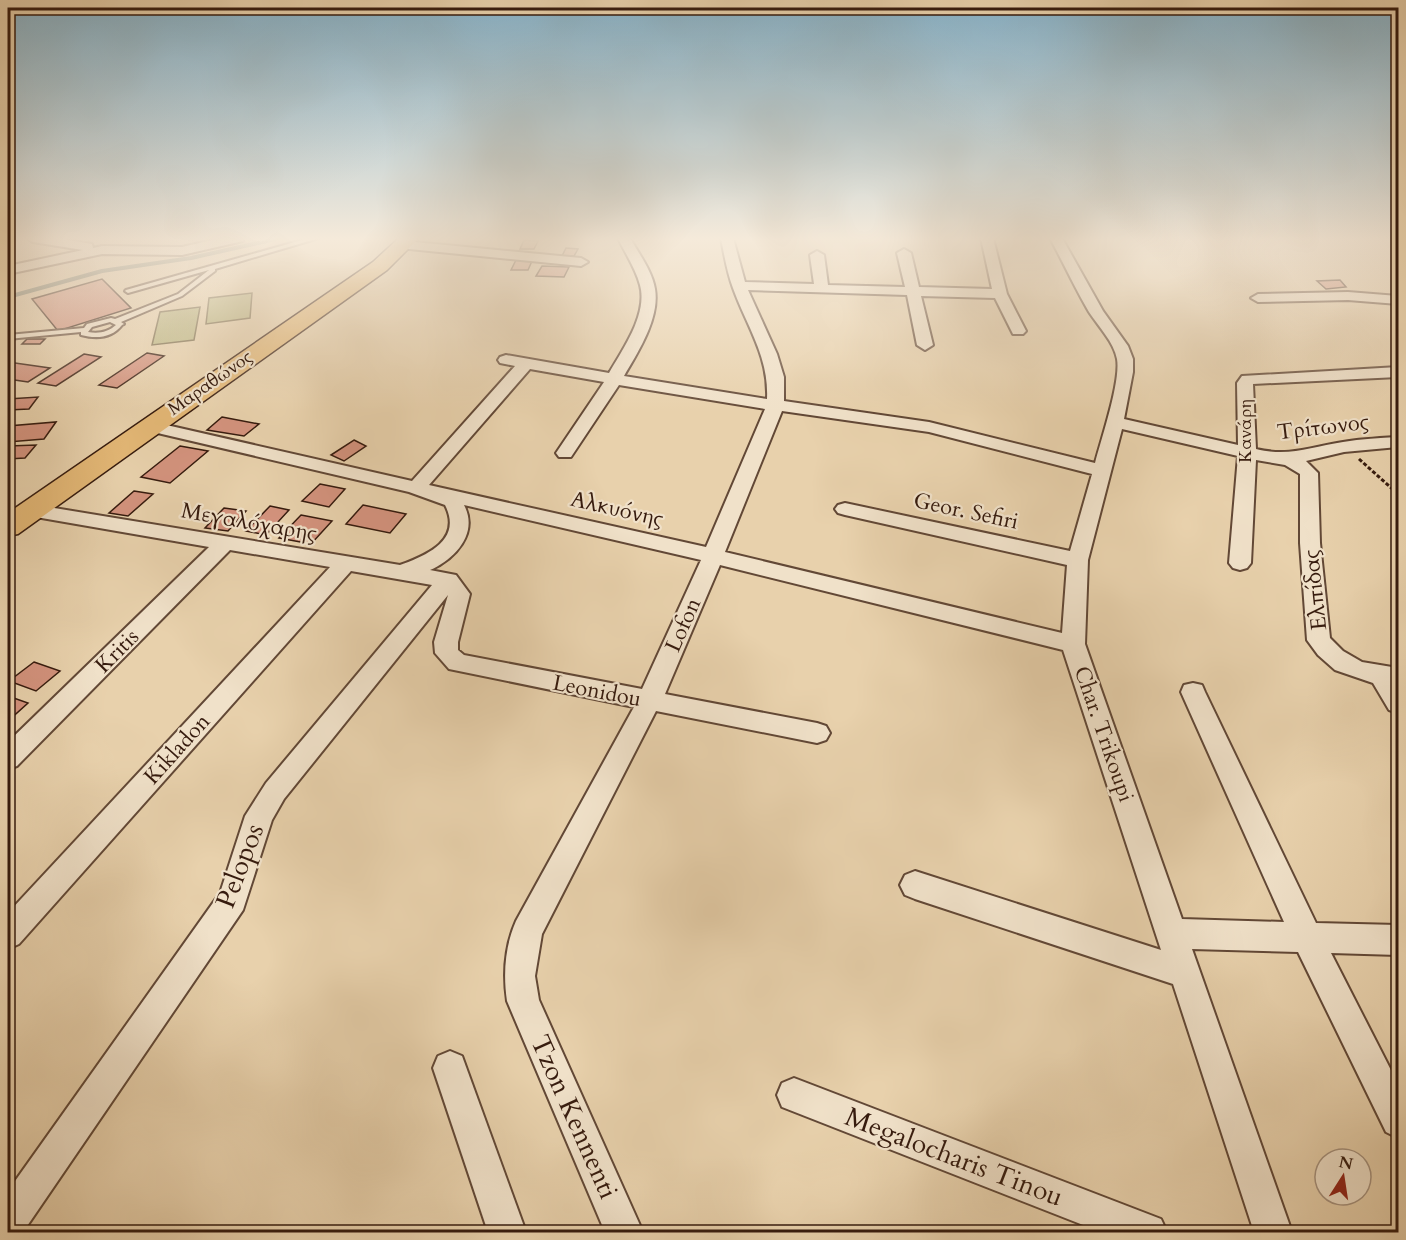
<svg xmlns="http://www.w3.org/2000/svg" width="1406" height="1240" viewBox="0 0 1406 1240" font-family="Cardo,serif">
<style>
.green{fill:#beb984;stroke:#7a6a49;stroke-width:1.5}
.lines{fill:none;stroke-linecap:round;stroke-linejoin:round}
.stream{stroke:#70796a;stroke-width:4}
.building{fill:#d4937e;stroke:#361b0e;stroke-width:1.5}
.lane-casing{stroke:#624836;stroke-width:4}
.street-casing{stroke:#624836;stroke-width:4}
.primary-casing{stroke:#361b0e;stroke-width:3}
.path{stroke:#361b0e;stroke-width:3;stroke-dasharray:4 2;stroke-linecap:butt}
.lane{fill:#f0e1c9;fill-rule:evenodd}
.street{fill:#f0e1c9;fill-rule:evenodd}
.primary{fill:#e4b876;fill-rule:evenodd}
.labels{text-anchor:middle;dominant-baseline:central;stroke-width:4.5;stroke-linejoin:round;paint-order:stroke}
.far-street-label{font-size:18px;fill:#361b0e;stroke:#f0e1c9}
.street-label{font-size:22px;fill:#361b0e;stroke:#f0e1c9}
.near-street-label{font-size:27px;fill:#361b0e;stroke:#f0e1c9}
</style>
<rect width="100%" height="100%" fill="#e8d1ac"/>
<filter id="stains"><feTurbulence type="fractalNoise" baseFrequency=".00333" numOctaves="4"/><feColorMatrix values="0 0 0 0 .2 0 0 0 0 .09 0 0 0 0 .02 0 0 0 .5 -.17"/></filter>
<radialGradient id="worn" r=".72"><stop offset=".6" stop-color="#630" stop-opacity="0"/><stop offset="1" stop-color="#630" stop-opacity=".3"/></radialGradient>
<g class="green">
<polygon points="252,293 250,318 206,324 209,298"/>
<polygon points="200,307 194,340 152,345 160,312"/>
</g>
<g class="lines">
<polyline class="stream" points="8,297 102,271 191,258 280,238"/>
</g>
<g class="building">
<polygon points="524,240 538,241 534,249 520,249"/>
<polygon points="566,248 578,249 574,256 562,256"/>
<polygon points="516,260 532,261 528,270 511,270"/>
<polygon points="542,266 569,267 564,277 536,276"/>
<polygon points="102,279 131,308 58,331 32,299"/>
<polygon points="1340,280 1346,287 1326,289 1317,281"/>
<polygon points="27,339 45,339 40,344 22,344"/>
<polygon points="147,353 164,356 117,388 99,385"/>
<polygon points="84,354 101,357 56,386 38,383"/>
<polygon points="8,362 50,368 28,382 8,379"/>
<polygon points="38,397 29,409 8,410 8,399"/>
<polygon points="222,417 259,424 244,436 207,430"/>
<polygon points="56,422 44,439 8,442 8,426"/>
<polygon points="354,440 366,446 344,461 331,455"/>
<polygon points="36,445 25,458 8,459 8,446"/>
<polygon points="180,446 208,451 170,483 141,477"/>
<polygon points="320,484 345,489 329,507 302,501"/>
<polygon points="134,491 153,494 128,516 109,513"/>
<polygon points="363,505 406,514 390,533 346,524"/>
<polygon points="270,506 289,510 266,535 246,531"/>
<polygon points="224,508 246,511 228,531 205,528"/>
<polygon points="301,515 332,521 311,544 279,538"/>
<polygon points="34,662 60,671 36,691 9,681"/>
<polygon points="8,696 28,703 8,721"/>
</g>
<g class="lines">
<g class="lane-casing">
<path id="lane" d="M309,238H319L215,269V271L182,296L121,322L124,324L122,325C112,338 96,339 81,335V332L8,339V335L84,328L87,324L111,318L115,319L178,294L209,270L128,293L125,291L126,290ZM110,322L116,325C108,332 99,334 88,332L92,327Z"/>
</g>
<g class="street-casing">
<g id="street">
<polygon points="27,238 57,238 92,244 93,248 102,246 182,247 221,238 244,238 243,241 182,255 102,254 8,274 8,266 83,250 33,242"/>
<path d="M618,238H630C639,254 652,271 655,289C660,318 638,352 624,376L767,399C769,356 747,327 733,288C727,272 724,254 721,238H733L745,282L814,284L810,255L817,251L824,255L828,285L905,287L897,253L904,249L911,253L919,287L992,289L981,238H993L1007,294L1026,331L1023,334H1013L995,298L921,296L933,345L925,350L917,345L907,295L748,290L777,354L784,377V401L929,422L1095,463C1101,440 1121,381 1117,359C1114,342 1098,326 1089,312C1075,288 1063,262 1050,238H1062L1103,311L1128,346L1133,359V372L1124,419L1238,445L1237,383L1242,376L1398,367V377L1253,384L1256,449C1289,457 1311,447 1343,442C1361,439 1380,438 1398,437V447L1344,452L1306,461L1318,473L1320,543L1330,638L1343,651L1362,662L1398,668V713L1389,710L1373,683L1335,670L1318,655L1307,640L1300,543V474L1285,465L1256,460L1251,563L1247,568L1240,570L1233,568L1229,563L1238,456L1122,429L1088,560L1085,644L1182,919L1284,922L1181,692L1184,685L1193,683L1202,685L1205,692L1316,923L1398,925V955L1331,953L1398,1084V1138L1386,1132L1298,952L1192,949L1292,1232H1254L1173,984L915,899L905,895L900,885L905,875L915,871L1161,950L1063,650L720,565L665,694L817,723L826,726L830,733L826,740L817,743L656,711L542,934L535,976L539,1000L643,1232H605L507,1001C503,974 505,946 516,921L634,707L449,669L435,653L434,642L448,595L284,799L272,820L243,910L23,1232H8V1191L220,893L245,816L266,783L432,585L351,571L19,944L8,949V913L330,567L230,550L17,766L8,769V742L209,547L30,516L23,514L20,510L23,506L30,504L400,565C427,555 463,540 445,505L409,492L149,431L143,430L140,426L143,422L149,421L412,481L515,366L500,363L498,360L500,357L506,355L609,373C623,349 648,314 640,285C636,269 625,253 618,238ZM530,369L604,382L556,453L559,457H571L619,385L765,409L706,547L429,485ZM782,411L929,432L1092,474L1070,551L845,503L838,505L835,509L838,513L845,515L1067,565L1062,633L725,552ZM464,505L701,560L642,689L464,655L458,650V642L470,594L456,575L430,570C455,559 479,533 464,505Z"/>
<polygon points="404,241 581,258 588,262 581,266 399,248 397,245 399,242"/>
<polygon points="1348,292 1398,296 1398,304 1348,300 1258,302 1251,298 1258,294"/>
<polygon points="450,1051 462,1056 526,1232 488,1232 433,1068 438,1056"/>
<polygon points="794,1078 1161,1219 1167,1232 1101,1232 782,1107 777,1095 782,1083"/>
</g>
</g>
<g class="primary-casing">
<polygon id="primary" points="399,238 419,238 387,270 18,534 8,536 8,513 373,262"/>
</g>
<polyline class="path" points="1359,459 1398,494"/>
<use href="#lane" class="lane"/>
<use href="#street" class="street"/>
<use href="#primary" class="primary"/>
</g>
<linearGradient id="sky" x2="0" y2="1"><stop stop-color="#87b5ce"/><stop offset="0.58" stop-color="#f5eada"/><stop offset="1" stop-color="#f5eada" stop-opacity="0"/></linearGradient>
<rect width="1406" height="412" fill="url(#sky)"/>
<g class="labels">
<g class="far-street-label">
<text transform="translate(210 383) rotate(-35)">Μαραθώνος</text>
<text transform="translate(1245 431) rotate(-90)">Κανάρη</text>
</g>
<g class="street-label">
<text transform="translate(1323 427) rotate(-7)">Τρίτωνος</text>
<text transform="translate(617 509) rotate(13)">Αλκυόνης</text>
<text transform="translate(966 511) rotate(12)">Geor. Sefiri</text>
<text transform="translate(249 522) rotate(10)">Μεγαλόχαρης</text>
<text transform="translate(1315 590) rotate(-96)">Ελπίδας</text>
<text transform="translate(683 625) rotate(-66)">Lofon</text>
<text transform="translate(117 651) rotate(-45)">Kritis</text>
<text transform="translate(597 691) rotate(11)">Leonidou</text>
<text transform="translate(1104 734) rotate(71)">Char. Trikoupi</text>
<text transform="translate(177 749) rotate(-48)">Kikladon</text>
</g>
<g class="near-street-label">
<text transform="translate(240 866) rotate(-69)">Pelopos</text>
<text transform="translate(574 1117) rotate(66)">Tzon Kennenti</text>
<text transform="translate(954 1157) rotate(21)">Megalocharis Tinou</text>
</g>
</g>
<rect width="1406" height="1240" fill="none" stroke="#e8d1ac" stroke-width="30"/>
<rect x="9" y="9" width="1388" height="1222" fill="none" stroke="#361b0e" stroke-width="3"/>
<rect x="15" y="15" width="1376" height="1210" fill="none" stroke="#361b0e" stroke-width="1.5"/>
<g transform="translate(1343 1177) rotate(12)"><circle r="28" fill="#f0e1c9" stroke="#a6927e" stroke-width="1.5"/>
<path d="M0-4.5L10 22L0 15L-10 22Z" fill="#8f2418"/>
<text y="-9" font-size="16" font-weight="bold" text-anchor="middle" fill="#361b0e">N</text>
</g>
<rect width="100%" height="100%" filter="url(#stains)"/>
<rect width="100%" height="100%" fill="url(#worn)"/>
</svg>
